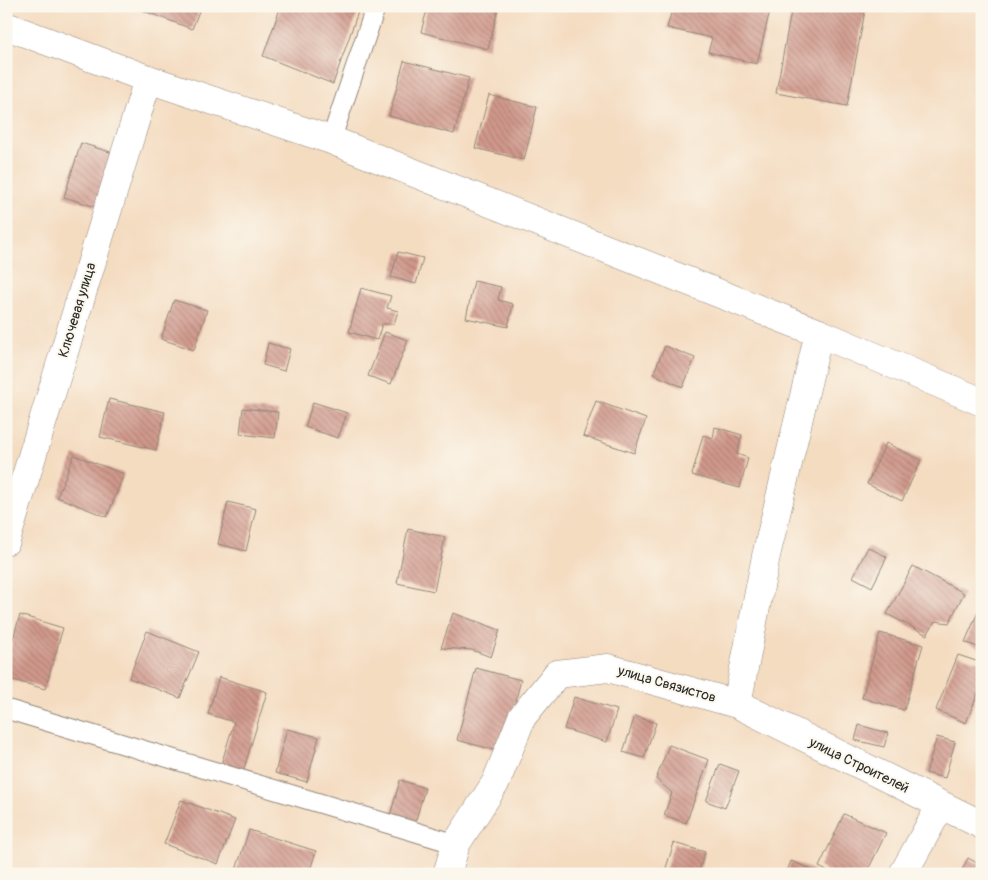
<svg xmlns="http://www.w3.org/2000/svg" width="988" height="880" viewBox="0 0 988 880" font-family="Pangolin,sans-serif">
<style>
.building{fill:url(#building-back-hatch)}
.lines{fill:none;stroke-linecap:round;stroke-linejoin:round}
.service-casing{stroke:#908476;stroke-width:21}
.minor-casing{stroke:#908476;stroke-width:29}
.service{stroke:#fff;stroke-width:19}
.minor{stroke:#fff;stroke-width:28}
.labels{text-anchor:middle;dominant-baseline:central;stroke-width:4;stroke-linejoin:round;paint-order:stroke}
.street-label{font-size:14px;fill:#2b2b2b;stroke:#fbf7ec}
</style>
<defs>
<pattern id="building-back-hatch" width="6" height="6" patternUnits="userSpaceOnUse" patternTransform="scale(1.25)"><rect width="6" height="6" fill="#d1998c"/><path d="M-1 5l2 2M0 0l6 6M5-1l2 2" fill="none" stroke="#aa7d73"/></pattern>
</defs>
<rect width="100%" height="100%" fill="#fbf7ec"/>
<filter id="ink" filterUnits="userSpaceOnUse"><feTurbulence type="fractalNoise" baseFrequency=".02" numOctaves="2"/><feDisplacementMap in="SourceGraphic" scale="10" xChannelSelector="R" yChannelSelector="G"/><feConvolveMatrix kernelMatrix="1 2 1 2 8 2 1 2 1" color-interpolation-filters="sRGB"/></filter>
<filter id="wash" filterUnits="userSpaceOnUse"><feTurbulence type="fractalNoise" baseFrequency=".0096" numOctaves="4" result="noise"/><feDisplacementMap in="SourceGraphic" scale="20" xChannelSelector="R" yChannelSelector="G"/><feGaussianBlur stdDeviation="1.12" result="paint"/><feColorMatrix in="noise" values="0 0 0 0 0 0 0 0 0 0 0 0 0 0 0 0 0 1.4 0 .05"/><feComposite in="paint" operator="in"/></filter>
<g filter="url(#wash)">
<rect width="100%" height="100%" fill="#f4dcc1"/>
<g id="blocks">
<g class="building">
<polygon points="131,6 201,6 192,29"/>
<polygon points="281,6 360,6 333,84 263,56"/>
<polygon points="428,6 499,6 488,49 421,32"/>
<polygon points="673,6 702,11 703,6 771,6 757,64 708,52 712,38 667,28"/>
<polygon points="792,6 866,6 847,106 776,93"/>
<polygon points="404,61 469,78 454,134 389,116"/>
<polygon points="489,95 537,107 524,160 475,148"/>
<polygon points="81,143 113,153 96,207 64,197"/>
<polygon points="398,252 423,258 416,284 391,277"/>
<polygon points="474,281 501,287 498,300 513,304 508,327 466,318"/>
<polygon points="361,288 391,296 387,308 398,311 394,324 382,324 377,340 349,332"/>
<polygon points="174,300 207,310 194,350 161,339"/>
<polygon points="385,332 408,340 391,384 368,376"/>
<polygon points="268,343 290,349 284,371 263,365"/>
<polygon points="665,346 695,358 683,387 653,374"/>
<polygon points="109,399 165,412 156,450 100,437"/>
<polygon points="596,401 646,419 634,453 583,436"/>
<polygon points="313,402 347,413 338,438 305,427"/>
<polygon points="243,408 278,412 275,438 240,434"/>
<polygon points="715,427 742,435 737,454 748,458 740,488 692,475 703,435 713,438"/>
<polygon points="886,443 921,460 902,501 867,484"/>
<polygon points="74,455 124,474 107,517 57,497"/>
<polygon points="228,502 256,509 246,551 218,544"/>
<polygon points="408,529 445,537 434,591 397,583"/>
<polygon points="868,547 887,557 872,587 853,577"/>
<polygon points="913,566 964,593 949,623 935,621 927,635 887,614"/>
<polygon points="982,603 982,649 965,642"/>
<polygon points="453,613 500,630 491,657 472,650 441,648"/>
<polygon points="20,615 63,628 45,689 6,678 6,662"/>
<polygon points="147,631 199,652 180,698 129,678"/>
<polygon points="880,633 923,645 904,710 862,698"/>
<polygon points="958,655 982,663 982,683 966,723 936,710"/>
<polygon points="476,668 521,680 502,752 457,740"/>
<polygon points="219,677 267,692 243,772 221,765 234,722 208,714"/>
<polygon points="574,697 617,710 607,742 564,729"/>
<polygon points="635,716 656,723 644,758 623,752"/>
<polygon points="859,725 888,733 884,747 855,740"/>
<polygon points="287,729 319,737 307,782 275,773"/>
<polygon points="937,737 955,742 945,778 926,773"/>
<polygon points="669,745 709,760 686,823 664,815 672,793 656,779"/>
<polygon points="720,764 739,771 725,808 706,801"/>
<polygon points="400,780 425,788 415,823 390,816"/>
<polygon points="181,800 235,820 218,864 164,844"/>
<polygon points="844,814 886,833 866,874 833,874 819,867"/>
<polygon points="249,830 316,851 309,874 235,873"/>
<polygon points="674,843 705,852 698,874 664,874"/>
<polygon points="968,858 982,866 982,874 960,874"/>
<polygon points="791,861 813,870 812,874 786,874"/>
</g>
</g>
</g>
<g filter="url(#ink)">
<use href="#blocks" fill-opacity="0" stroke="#908476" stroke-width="1"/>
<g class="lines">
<g class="service-casing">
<g id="service">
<polyline points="331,140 376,6"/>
<polyline points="6,709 456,844"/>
</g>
</g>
<g class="minor-casing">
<g id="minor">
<polyline points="6,26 148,79 331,140 819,333 982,402"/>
<polyline points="6,541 148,79"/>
<polyline points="737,704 766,556 819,333"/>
<polyline points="447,874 456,844 496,782 522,717 557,674 608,668 737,704 982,825"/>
<polyline points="903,874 941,805"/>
</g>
</g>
<use href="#service" class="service"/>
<use href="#minor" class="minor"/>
</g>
</g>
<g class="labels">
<g class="street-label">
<text transform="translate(77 310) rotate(-73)">Ключевая улица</text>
<text transform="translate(667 684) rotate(16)">улица Связистов</text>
<text transform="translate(859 765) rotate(26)">улица Строителей</text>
</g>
</g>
<rect width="988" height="880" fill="none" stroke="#fbf7ec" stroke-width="25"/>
</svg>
